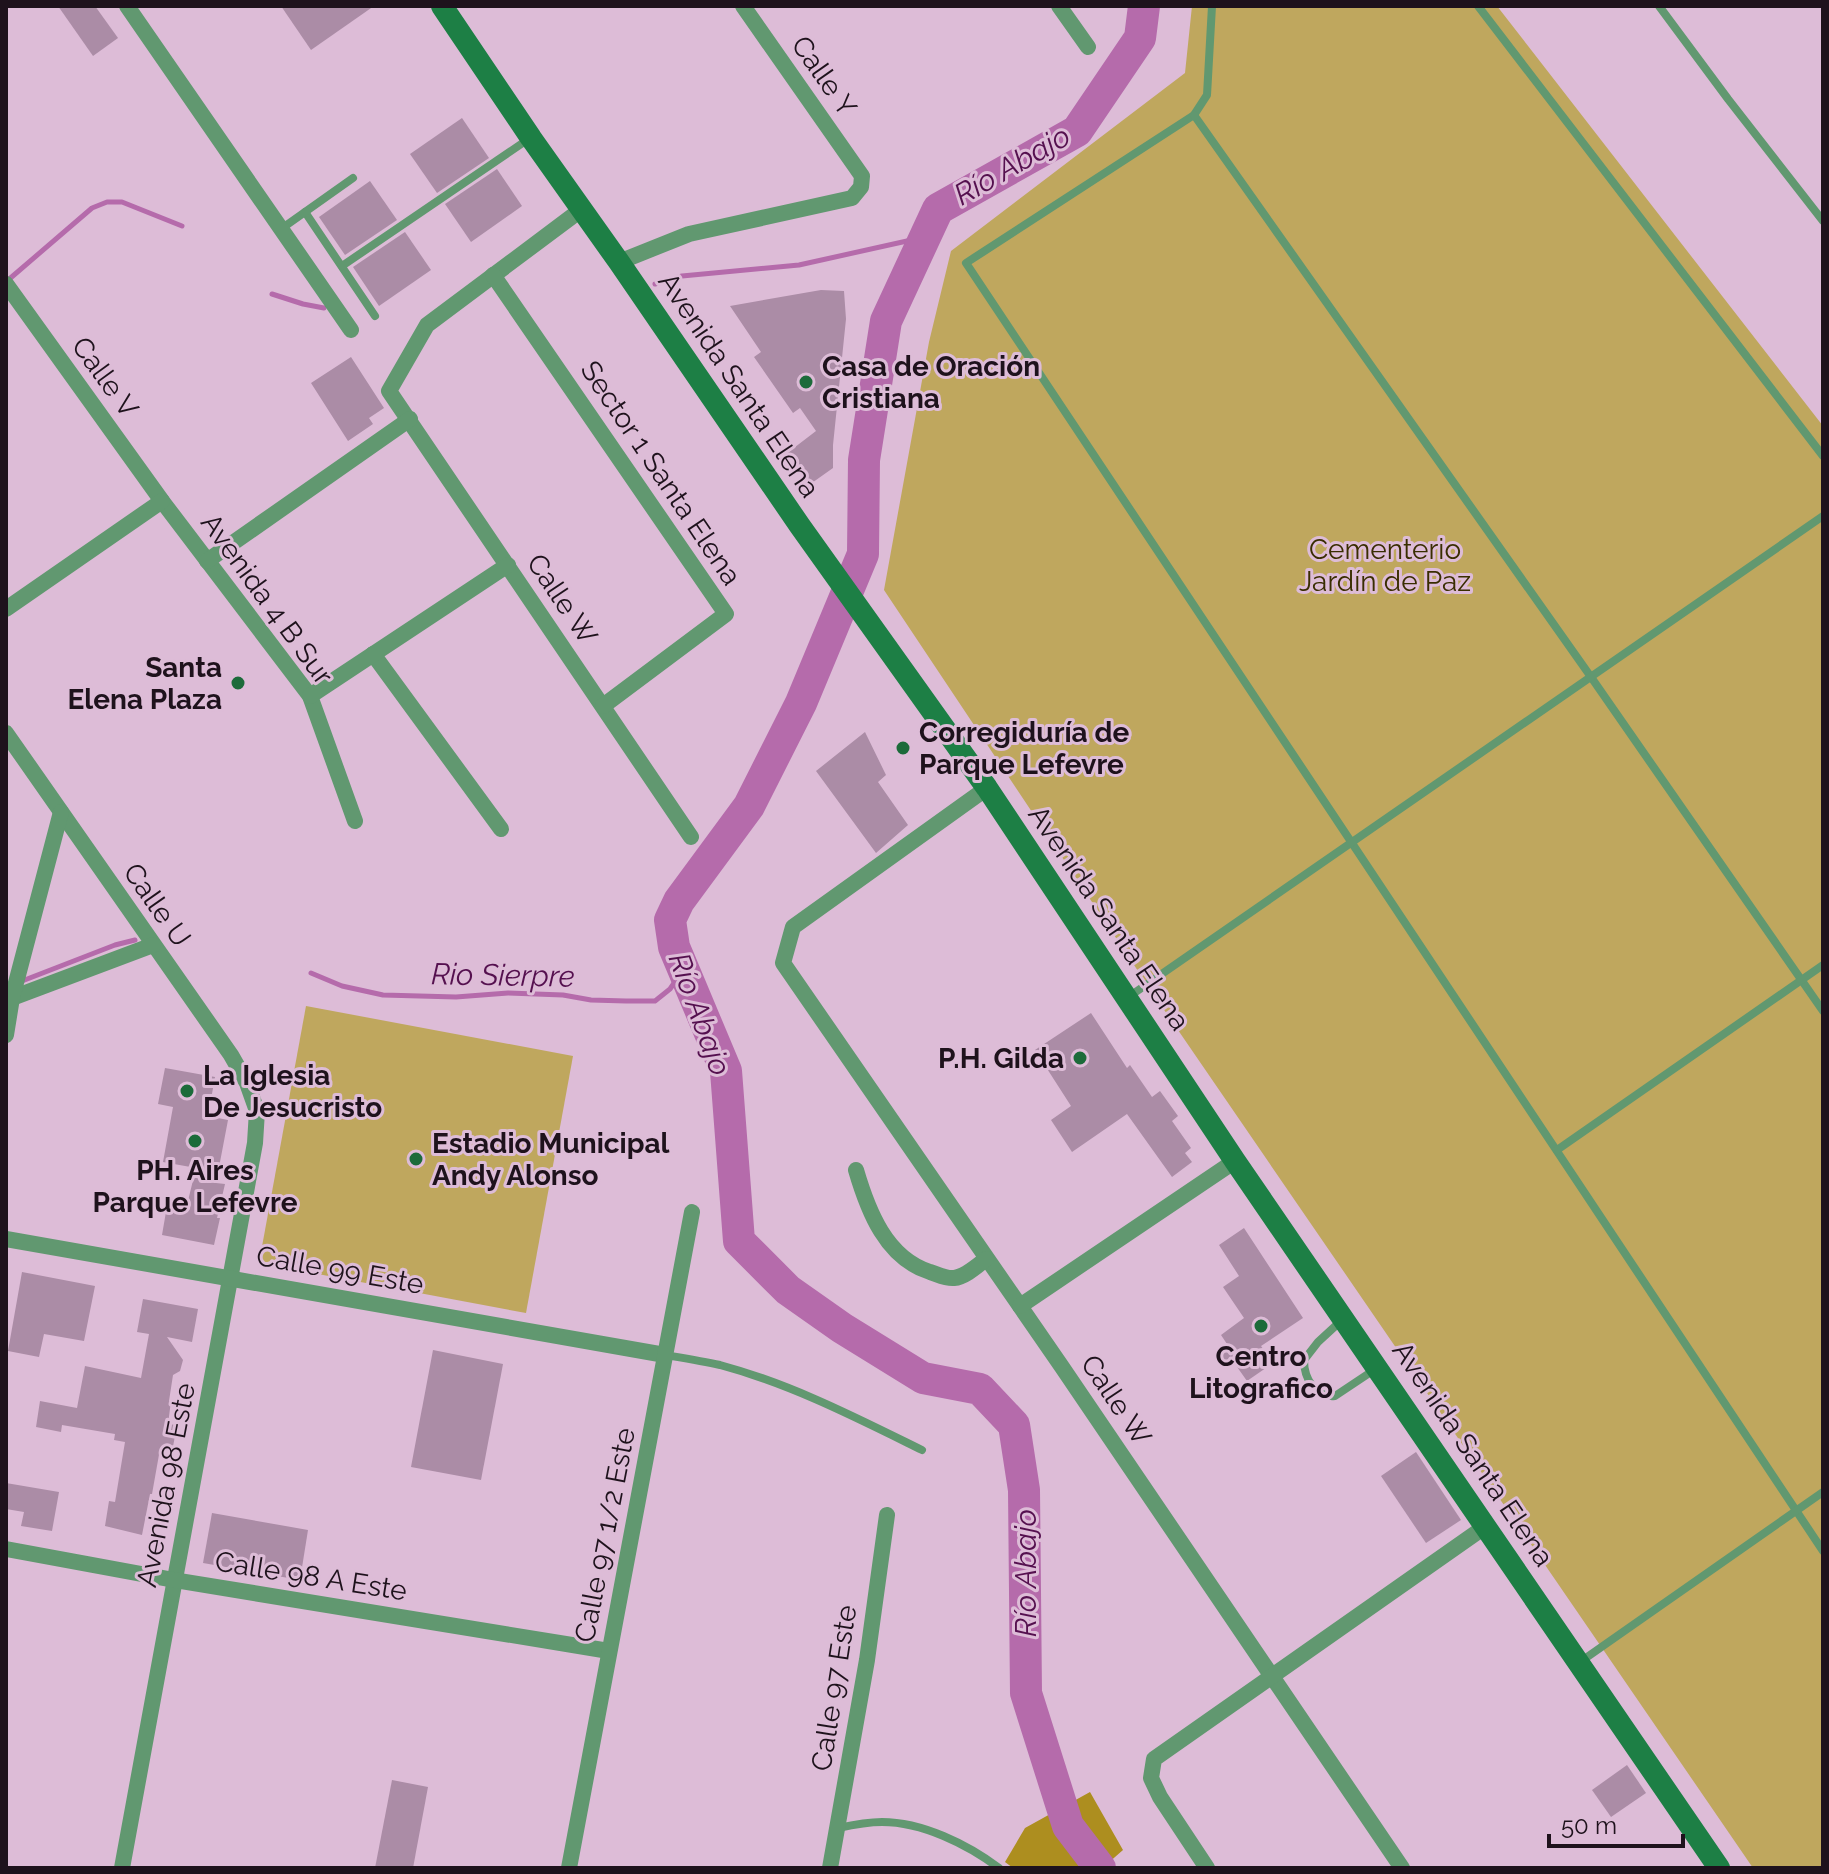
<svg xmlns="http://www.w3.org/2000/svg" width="1829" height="1874" viewBox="0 0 1829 1874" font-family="Raleway,sans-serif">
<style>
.green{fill:#bfa75e}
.forest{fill:#ad8e1f}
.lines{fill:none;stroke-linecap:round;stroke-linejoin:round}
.stream{stroke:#b56bab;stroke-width:5}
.river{stroke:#b56bab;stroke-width:32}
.building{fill:#ab8ca6}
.lane{stroke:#619870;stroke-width:8}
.street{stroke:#619870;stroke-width:16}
.secondary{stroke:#1d7f45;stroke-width:22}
.poi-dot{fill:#1c6b3a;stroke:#ddbcd7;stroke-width:3}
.labels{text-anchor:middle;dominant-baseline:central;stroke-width:6;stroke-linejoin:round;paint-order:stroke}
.street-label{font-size:28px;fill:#1e121c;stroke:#ddbcd7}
.poi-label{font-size:28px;font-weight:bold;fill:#1e121c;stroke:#ddbcd7;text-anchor:start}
.park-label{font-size:28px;fill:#392d00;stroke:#ddbcd7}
.water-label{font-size:30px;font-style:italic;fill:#55104f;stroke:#ddbcd7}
</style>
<rect width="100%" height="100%" fill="#ddbcd7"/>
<g class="green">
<polygon points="1192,6 1497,6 1823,426 1823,1868 1753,1868 1156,998 884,590 929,342 951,251 1185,73"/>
<polygon points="306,1006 573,1056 526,1313 259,1263"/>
</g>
<polygon class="forest" points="1090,1792 1123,1850 1107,1864 1110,1868 1013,1868 1005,1862 1025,1828"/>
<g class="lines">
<g class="stream">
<polyline points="7,281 92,208 107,202 122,202 182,226"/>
<polyline points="655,284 682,276 799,265 925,237"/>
<polyline points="272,294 303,304 324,308"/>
<polyline points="311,973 342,986 383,995 456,997 508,993 563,995 591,1000 626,1001 655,1001 670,989 683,970"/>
<polyline points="22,981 115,945 135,940"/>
</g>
<polyline class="river" points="1100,1868 1068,1826 1026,1693 1024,1490 1014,1425 980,1389 923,1378 842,1328 788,1290 739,1241 726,1071 674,947 670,920 679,901 749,806 801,703 863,554 864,460 886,321 938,209 1077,131 1140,38 1144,6"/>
</g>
<g class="building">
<polygon points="58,6 95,6 118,38 93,56"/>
<polygon points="281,6 374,6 311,50"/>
<polygon points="462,118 489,158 437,193 410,154"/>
<polygon points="497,169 522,206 471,242 445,204"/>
<polygon points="370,181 397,220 345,255 319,217"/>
<polygon points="405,232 431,270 379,306 353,267"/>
<polygon points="821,290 844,291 846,319 833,445 833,468 809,485 786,454 816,431 800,408 793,413 754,357 761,352 730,306"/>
<polygon points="351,357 384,408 369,418 373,424 348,441 311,383"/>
<polygon points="865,732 886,775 878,782 908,825 876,853 816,771"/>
<polygon points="1091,1013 1127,1068 1130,1065 1152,1097 1160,1091 1178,1116 1172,1121 1191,1148 1185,1153 1192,1162 1172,1177 1127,1114 1072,1152 1051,1120 1071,1106 1035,1050"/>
<polygon points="165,1068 215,1077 208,1116 228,1120 216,1183 225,1184 217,1218 220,1218 214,1245 162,1235 167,1206 186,1209 196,1168 163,1162 173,1107 158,1104"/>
<polygon points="1244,1228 1303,1318 1261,1346 1273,1363 1247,1381 1235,1364 1229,1368 1217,1351 1227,1344 1221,1335 1244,1318 1223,1287 1239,1276 1219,1245"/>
<polygon points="22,1272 95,1286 84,1341 44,1334 39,1357 8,1351"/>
<polygon points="143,1299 198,1309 192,1342 167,1337 183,1360 180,1371 173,1375 169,1401 171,1401 168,1424 177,1425 172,1452 160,1449 152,1494 150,1494 142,1535 105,1526 109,1501 115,1502 125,1442 114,1440 115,1434 62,1425 61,1432 36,1427 40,1401 77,1408 85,1366 141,1378 149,1334 137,1332"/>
<polygon points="433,1350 503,1364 481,1480 411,1467"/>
<polygon points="1416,1452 1461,1520 1426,1543 1381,1476"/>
<polygon points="6,1483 59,1492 52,1531 21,1526 24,1512 6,1509"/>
<polygon points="212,1513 308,1530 300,1580 203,1563"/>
<polygon points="1627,1765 1646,1793 1611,1817 1592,1790"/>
<polygon points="392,1780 428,1787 413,1868 375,1868"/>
</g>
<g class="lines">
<g class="lane">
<polyline points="1212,6 1207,95 1194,115 966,263 1823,1551"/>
<polyline points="1478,6 1823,456"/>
<polyline points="1659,6 1728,99 1823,221"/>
<polyline points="1194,115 1591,677 1823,1011"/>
<polyline points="305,212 375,316"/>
<polyline points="281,229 353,178"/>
<polyline points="342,266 530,138"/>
<polyline points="1127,998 1823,516"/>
<polyline points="1557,1150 1823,965"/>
<path d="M1343,1319L1318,1342L1304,1360C1304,1378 1315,1398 1335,1396L1374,1370"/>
<path d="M665,1355C683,1358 702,1361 720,1365C791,1384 857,1418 922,1450"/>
<polyline points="1580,1662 1823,1492"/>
<path d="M838,1828C852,1825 867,1822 882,1822C922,1822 967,1844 999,1868"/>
</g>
<g class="street">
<polyline points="127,6 351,330"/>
<polyline points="1059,6 1088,47"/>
<polyline points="582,209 427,325 389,391 691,837"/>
<polyline points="619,262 689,234 852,198 861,187 862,176 743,6"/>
<polyline points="493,275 726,614 603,706"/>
<polyline points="6,284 162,501 310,696 355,821"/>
<polyline points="207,561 410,419"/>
<polyline points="6,609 162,501"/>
<polyline points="373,654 501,829"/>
<polyline points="310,696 508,565"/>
<polyline points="6,733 231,1055 247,1083 257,1111 255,1143 122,1868"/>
<polyline points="987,788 793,927 783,963 1062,1367 1402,1868"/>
<polyline points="12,998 153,945"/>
<polyline points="6,1035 12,998 61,812"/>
<path d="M856,1170C868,1211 886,1258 930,1272C937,1274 946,1279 954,1278C965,1277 977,1266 986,1259"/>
<polyline points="6,1239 665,1355"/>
<polyline points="1020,1306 1235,1161"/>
<polyline points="6,1549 174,1580 609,1651"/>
<polyline points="569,1868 692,1212"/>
<polyline points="830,1868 867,1660 887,1515"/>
<polyline points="1207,1868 1160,1797 1151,1778 1154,1759 1486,1526"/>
</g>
<polyline class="secondary" points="442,6 531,138 619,262 800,526 987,788 1235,1161 1719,1868"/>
</g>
<g class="poi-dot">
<circle cx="806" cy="382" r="8"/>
<circle cx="238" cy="683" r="8"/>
<circle cx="903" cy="748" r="8"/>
<circle cx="1080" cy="1058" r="8"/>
<circle cx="187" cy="1091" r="8"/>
<circle cx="195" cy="1141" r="8"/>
<circle cx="416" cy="1159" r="8"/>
<circle cx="1261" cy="1326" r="8"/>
</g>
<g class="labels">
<g class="street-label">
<text transform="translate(824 76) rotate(55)">Calle Y</text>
<text transform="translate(105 377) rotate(54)">Calle V</text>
<text transform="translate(739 385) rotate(56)">Avenida Santa Elena</text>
<text transform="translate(661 473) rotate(56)">Sector 1 Santa Elena</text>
<text transform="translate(267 599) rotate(54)">Avenida 4 B Sur</text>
<text transform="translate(562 599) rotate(56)">Calle W</text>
<text transform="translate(157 905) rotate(55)">Calle U</text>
<text transform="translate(1109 918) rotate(56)">Avenida Santa Elena</text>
<text transform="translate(340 1270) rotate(10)">Calle 99 Este</text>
<text transform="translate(1116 1400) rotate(56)">Calle W</text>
<text transform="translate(1473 1454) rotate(56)">Avenida Santa Elena</text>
<text transform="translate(166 1485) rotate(-79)">Avenida 98 Este</text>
<text transform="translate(605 1535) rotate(-79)">Calle 97 1/2 Este</text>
<text transform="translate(311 1576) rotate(9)">Calle 98 A Este</text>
<text transform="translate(834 1688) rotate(-81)">Calle 97 Este</text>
</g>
<g class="poi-label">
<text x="822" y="366">Casa de Oración<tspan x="822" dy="32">Cristiana</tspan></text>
<text x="222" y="667" text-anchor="end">Santa<tspan x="222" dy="32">Elena Plaza</tspan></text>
<text x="919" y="732">Corregiduría de<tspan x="919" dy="32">Parque Lefevre</tspan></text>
<text x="1064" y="1058" text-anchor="end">P.H. Gilda</text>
<text x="203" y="1075">La Iglesia<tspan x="203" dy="32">De Jesucristo</tspan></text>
<text x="432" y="1143">Estadio Municipal<tspan x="432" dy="32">Andy Alonso</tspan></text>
<text x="195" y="1170" text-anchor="middle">PH. Aires<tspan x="195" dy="32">Parque Lefevre</tspan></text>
<text x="1261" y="1356" text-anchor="middle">Centro<tspan x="1261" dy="32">Litografico</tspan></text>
</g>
<g class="park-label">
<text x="1385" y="549">Cementerio<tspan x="1385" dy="32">Jardín de Paz</tspan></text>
</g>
<g class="water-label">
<text transform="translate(1012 165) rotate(-30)">Río Abajo</text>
<text transform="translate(503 975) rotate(1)">Rio Sierpre</text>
<text transform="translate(700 1014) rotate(70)">Río Abajo</text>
<text transform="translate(1025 1573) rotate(-90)">Río Abajo</text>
</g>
</g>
<rect width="1829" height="1874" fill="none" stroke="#1e121c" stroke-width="16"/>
<path d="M1549 1834v12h134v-12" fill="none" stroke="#1e121c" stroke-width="4"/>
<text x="1561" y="1834" font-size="24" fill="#1e121c" stroke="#ddbcd7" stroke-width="6" paint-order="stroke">50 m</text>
</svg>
